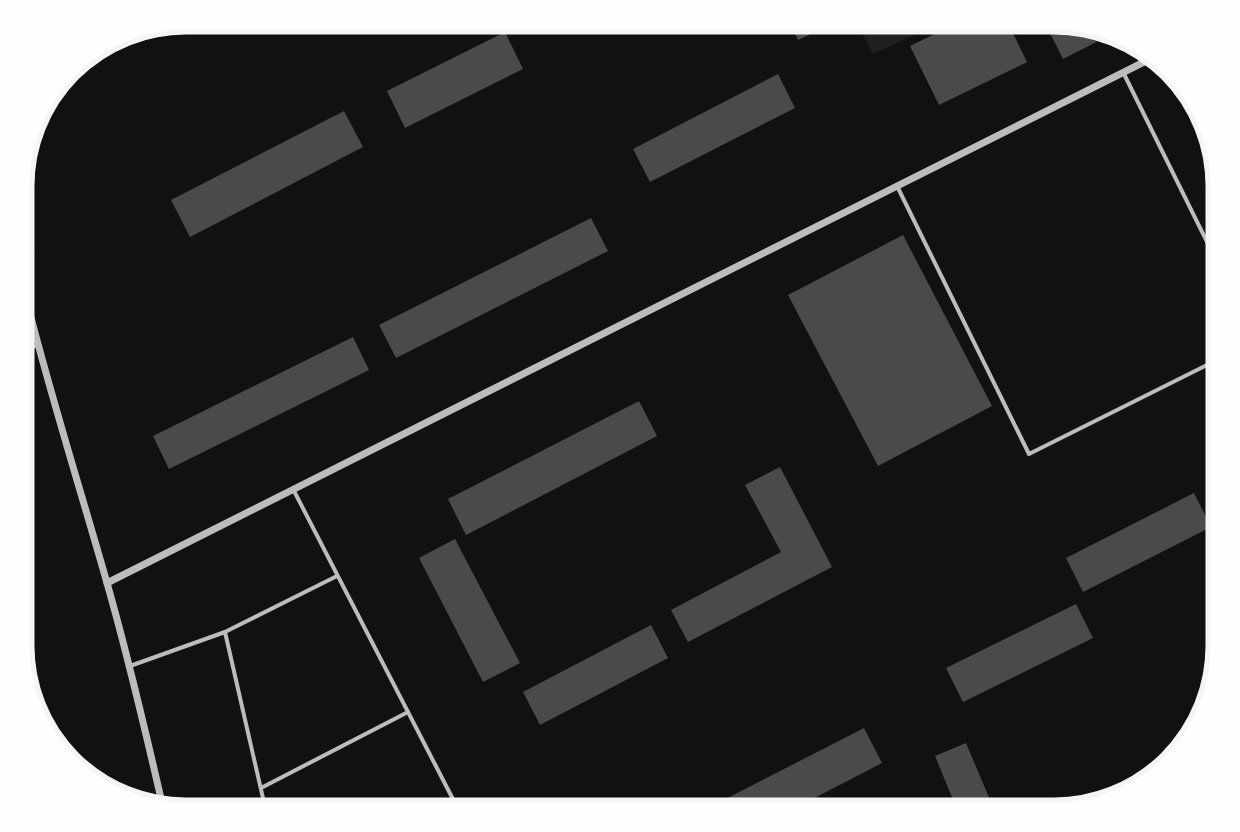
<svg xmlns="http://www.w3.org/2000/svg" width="1240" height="832" viewBox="0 0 1240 832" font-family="'Source Sans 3',sans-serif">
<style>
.green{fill:#202020}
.building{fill:#4a4a4a}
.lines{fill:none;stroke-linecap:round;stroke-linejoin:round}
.minor{stroke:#bcbcbc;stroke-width:4}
.tertiary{stroke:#bcbcbc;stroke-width:7}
.rim{fill:none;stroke:#f5f5f5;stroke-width:5}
</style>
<rect width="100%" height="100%" fill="#111"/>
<polygon class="green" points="858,25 936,25 873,54"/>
<g class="building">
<polygon points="791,25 830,25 798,40"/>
<polygon points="953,25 1009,25 1027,62 939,105 910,46"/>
<polygon points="1046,25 1055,25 1106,33 1110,35 1063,59"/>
<polygon points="505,32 523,69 405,128 387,91"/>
<polygon points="778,74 795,108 650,182 633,149"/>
<polygon points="344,111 363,147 190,237 171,200"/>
<polygon points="591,218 608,251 396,358 379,325"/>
<polygon points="903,235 992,406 878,466 788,295"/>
<polygon points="353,337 369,370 169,469 153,436"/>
<polygon points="639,401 657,436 466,535 448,499"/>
<polygon points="780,467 832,567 688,642 671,610 781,552 745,485"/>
<polygon points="1194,493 1211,527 1083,592 1066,558"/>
<polygon points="455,539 520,663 483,682 419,558"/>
<polygon points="1076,604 1093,638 963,702 946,668"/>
<polygon points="651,625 668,658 540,725 523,692"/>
<polygon points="864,728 882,763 797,807 710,807"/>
<polygon points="966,743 993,807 956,807 935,756"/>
</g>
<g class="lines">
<g class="minor">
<polyline points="1123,72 1215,258"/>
<polyline points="897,186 1029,454 1215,361"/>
<polyline points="26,347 38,346"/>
<polyline points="293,489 457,807"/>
<polyline points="130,666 225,632"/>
<polyline points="261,788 408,712"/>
<polyline points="265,807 225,632 337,576"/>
</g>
<g class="tertiary">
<path d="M26,298C50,394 80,488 107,583C128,656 145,729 162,803"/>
<polyline points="107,583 1150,59"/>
</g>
</g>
<path d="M0 0H1240V832H0ZM186 32H1054A154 154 0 0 1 1208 186V646A154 154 0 0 1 1054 800H186A154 154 0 0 1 32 646V186A154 154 0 0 1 186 32Z" fill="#fefefe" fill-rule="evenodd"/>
<path class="rim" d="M186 32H1054A154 154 0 0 1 1208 186V646A154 154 0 0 1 1054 800H186A154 154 0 0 1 32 646V186A154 154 0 0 1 186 32Z"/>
</svg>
